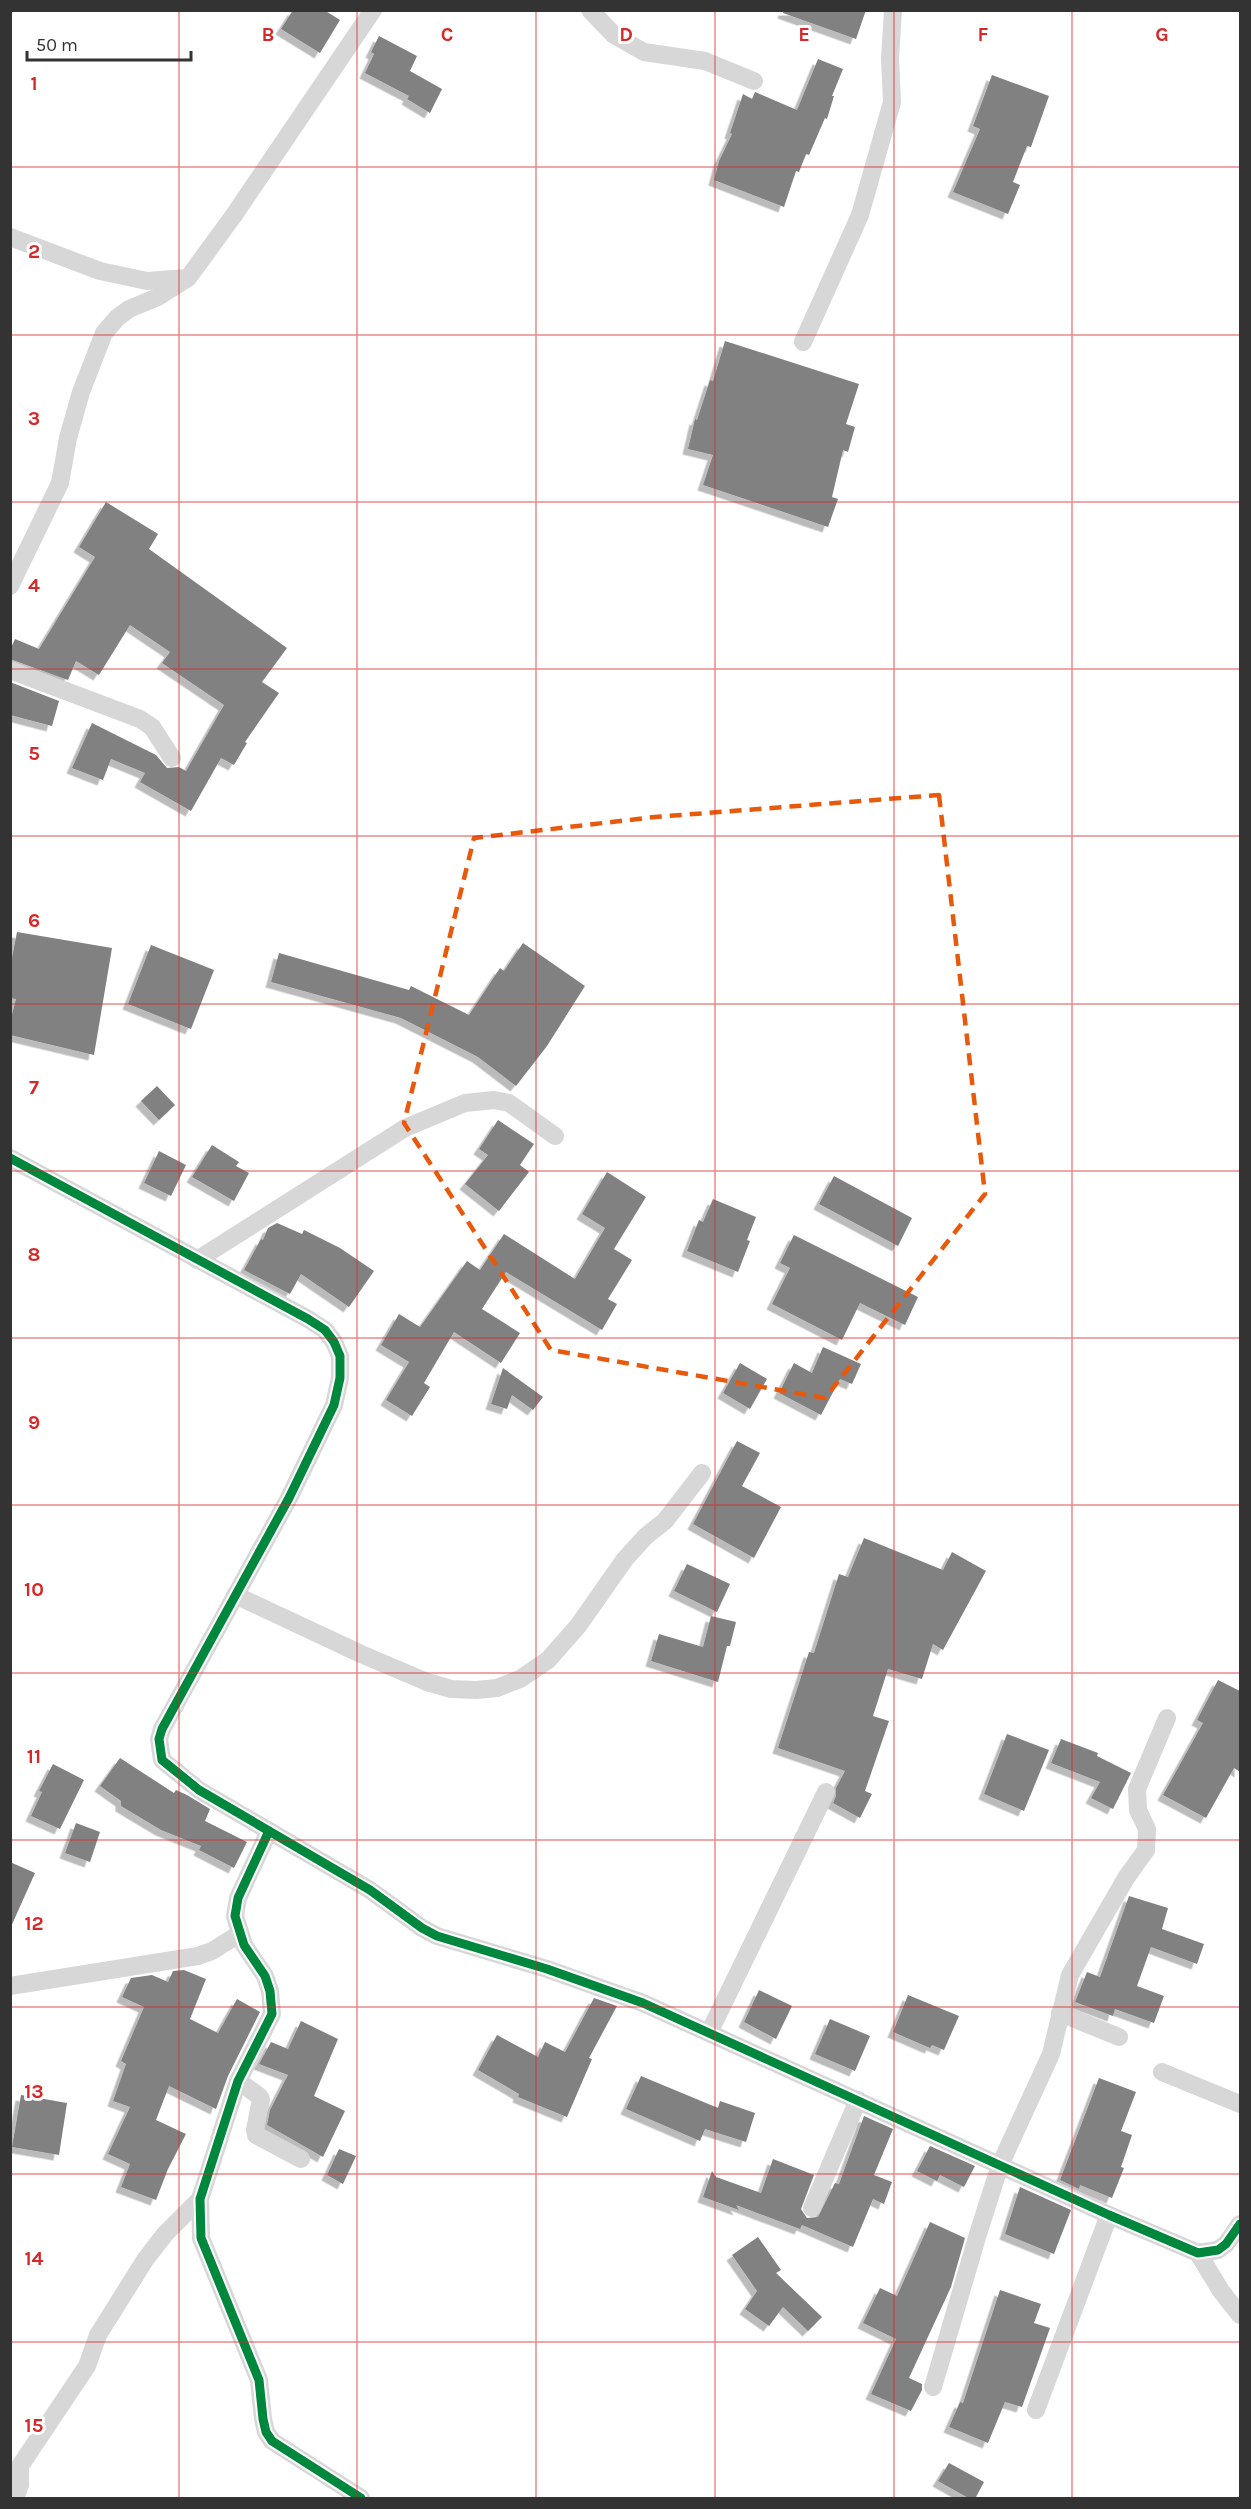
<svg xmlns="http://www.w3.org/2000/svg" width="1251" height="2509" viewBox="0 0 1251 2509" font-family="Karla,sans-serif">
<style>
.building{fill:#818181;filter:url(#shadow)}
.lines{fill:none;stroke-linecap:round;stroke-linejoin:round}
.street{stroke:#d7d7d7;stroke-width:18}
.cycleway-casing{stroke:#fff;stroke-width:13}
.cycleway{stroke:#00873e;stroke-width:9}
.marked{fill:none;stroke:#e8590c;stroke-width:4.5;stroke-dasharray:12 8;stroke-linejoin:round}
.grid{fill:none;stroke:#d62828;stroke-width:1.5;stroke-opacity:0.55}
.grid-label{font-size:20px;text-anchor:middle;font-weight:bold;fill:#d62828;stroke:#fff;stroke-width:6;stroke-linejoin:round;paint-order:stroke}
</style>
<defs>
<filter id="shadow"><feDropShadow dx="-5.5" dy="5.5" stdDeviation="0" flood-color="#0004"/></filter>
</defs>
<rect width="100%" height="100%" fill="#fff"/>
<g class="building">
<polygon points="293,10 324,10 340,20 320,53 281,29"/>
<polygon points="784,10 866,10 856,39 783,13"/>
<polygon points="379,36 417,56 410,71 442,89 430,113 407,99 409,96 365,73 374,54 371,52"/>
<polygon points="818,59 843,69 832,96 834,96 827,119 825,118 809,155 806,154 799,172 796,171 784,207 714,180 719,161 732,134 730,133 743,94 752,99 755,92 797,110"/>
<polygon points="992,75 1049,96 1031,147 1027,146 1013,182 1020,185 1008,214 953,192 980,129 973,126"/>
<polygon points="725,341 859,384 846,424 855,427 848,452 843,450 832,497 838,499 828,527 703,485 713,455 688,449 695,419 697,420 710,380 713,381"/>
<polygon points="106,502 158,534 149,549 287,648 262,682 279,693 245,742 247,743 234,765 221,758 191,811 140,782 145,773 111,759 103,780 72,768 92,723 156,755 167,768 179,767 186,771 224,705 162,663 170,652 130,625 99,675 76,661 68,680 10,659 10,650 15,639 39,649 95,557 79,547"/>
<polygon points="10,682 59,701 52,726 10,715"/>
<polygon points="17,932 112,948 94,1055 10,1035 10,1022 16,999 10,998 10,968"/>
<polygon points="523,943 585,986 547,1046 516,1086 478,1057 401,1018 271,982 279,953 409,990 411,986 469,1015 500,968 504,971"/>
<polygon points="151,945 214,970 191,1029 128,1004"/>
<polygon points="157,1086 175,1105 159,1120 141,1101"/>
<polygon points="498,1120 534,1144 520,1165 529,1172 499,1211 465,1184 488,1155 479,1149"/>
<polygon points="212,1145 239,1162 236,1166 249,1173 234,1201 192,1177"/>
<polygon points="159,1151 186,1165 171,1196 144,1183"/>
<polygon points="607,1172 646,1197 614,1249 632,1260 608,1299 617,1304 602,1330 506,1272 482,1309 520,1333 501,1363 454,1332 424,1383 430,1387 412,1416 386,1400 409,1362 381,1345 399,1314 420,1327 467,1261 480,1270 504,1234 575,1279 605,1228 582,1214"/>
<polygon points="834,1176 912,1218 898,1246 819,1204"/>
<polygon points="713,1199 756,1217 747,1240 750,1241 738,1272 687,1251 699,1220 703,1222"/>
<polygon points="277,1223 302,1234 304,1230 340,1248 374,1271 349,1307 301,1274 290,1294 244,1270 261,1239 263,1240 268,1228"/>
<polygon points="794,1235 918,1297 905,1325 860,1303 842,1340 772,1304 790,1268 780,1263"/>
<polygon points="823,1347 861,1364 852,1384 840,1379 821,1415 779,1393 794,1363 812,1373"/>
<polygon points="740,1363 767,1379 750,1409 723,1393"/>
<polygon points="503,1368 543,1397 533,1410 512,1395 507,1409 491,1404"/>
<polygon points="737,1441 760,1453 742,1486 781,1507 754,1558 693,1524"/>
<polygon points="864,1538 943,1570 952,1552 986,1571 943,1650 933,1644 922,1679 888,1669 873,1716 889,1721 865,1791 872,1794 860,1818 833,1803 836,1796 836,1788 845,1771 778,1748 809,1652 814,1653 839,1574 848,1577"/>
<polygon points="687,1564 730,1584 717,1612 674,1591"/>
<polygon points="711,1616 736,1622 730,1646 727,1646 718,1682 651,1661 659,1634 703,1647"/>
<polygon points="1218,1680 1240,1691 1240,1772 1234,1768 1206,1818 1163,1795 1203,1723 1197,1720"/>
<polygon points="1007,1734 1049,1750 1024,1811 984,1794"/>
<polygon points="1061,1739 1098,1753 1097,1756 1131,1773 1113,1809 1091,1798 1100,1782 1051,1763"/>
<polygon points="120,1758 174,1793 176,1790 187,1795 210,1809 205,1821 247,1842 234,1868 199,1850 201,1846 161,1830 121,1806 121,1801 100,1786"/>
<polygon points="53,1764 84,1780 60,1829 31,1816 42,1792 39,1791"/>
<polygon points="76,1823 100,1832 90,1862 65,1853"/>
<polygon points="10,1862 35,1873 10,1929"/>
<polygon points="1129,1896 1168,1908 1162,1929 1204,1944 1197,1964 1151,1947 1137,1986 1164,1996 1154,2023 1115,2009 1113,2016 1075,2002 1087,1972 1100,1977"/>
<polygon points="184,1970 206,1979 190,2019 218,2033 237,1999 260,2012 228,2076 216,2109 169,2086 156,2120 186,2134 168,2169 156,2200 121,2187 130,2164 108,2154 130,2107 113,2101 126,2064 121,2061 144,2007 122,1997 131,1978 152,1975 168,1982 173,1971"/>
<polygon points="759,1990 792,2006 776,2039 744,2022"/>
<polygon points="908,1995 959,2016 944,2050 932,2045 930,2048 893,2032"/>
<polygon points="594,1998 617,2006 589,2058 592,2059 567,2117 518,2097 519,2094 478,2070 497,2035 538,2057 545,2042 565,2052"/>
<polygon points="830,2019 870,2036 855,2071 815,2054"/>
<polygon points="301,2021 338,2039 314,2096 345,2111 323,2157 267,2125 270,2110 288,2075 259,2064 271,2042 288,2049"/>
<polygon points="641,2076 718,2108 720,2101 755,2113 746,2142 705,2129 700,2141 626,2109"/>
<polygon points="1099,2078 1136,2092 1121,2131 1132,2135 1121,2167 1124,2168 1112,2198 1080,2185 1079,2189 1060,2180"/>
<polygon points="21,2095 67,2103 59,2155 12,2147"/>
<polygon points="864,2116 893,2129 874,2175 892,2182 884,2204 873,2199 853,2247 802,2225 800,2229 736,2205 739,2210 703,2197 712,2171 716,2177 761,2193 773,2159 814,2175 801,2209 807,2218 818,2217 835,2183 839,2184"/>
<polygon points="930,2146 975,2166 964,2187 940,2175 937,2181 917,2171"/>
<polygon points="339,2149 356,2156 343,2184 327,2175"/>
<polygon points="1020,2187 1071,2210 1054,2254 1005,2234"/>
<polygon points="930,2222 965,2238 951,2287 909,2378 922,2384 922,2390 911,2411 871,2394 896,2339 863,2323 880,2288 897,2296"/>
<polygon points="758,2237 781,2270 776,2273 822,2317 808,2331 783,2307 769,2326 745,2309 757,2291 732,2255"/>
<polygon points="1000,2290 1041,2304 1034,2323 1050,2328 1022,2407 1005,2402 988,2443 949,2427 960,2402 963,2403"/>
<polygon points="949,2463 984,2482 975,2499 970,2499 938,2481"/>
</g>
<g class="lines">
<g class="street">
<polyline points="590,10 614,35 644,52 705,61 754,81"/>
<polyline points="10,237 100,271 147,281 187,278"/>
<polyline points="803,342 860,215 892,102 890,58 893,10"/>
<polyline points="10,586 60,483 68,438 81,392 104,333 117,318 129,309 158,297 188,278 234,215 373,10"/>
<polyline points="10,670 140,719 152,727 172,758"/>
<polyline points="10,1158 308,1319 325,1330 334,1342 340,1356 340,1378 334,1405 289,1498 162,1729 159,1739 162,1760 199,1790 370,1890 422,1928 437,1936 547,1969 643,2003 1109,2215 1198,2253 1218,2250 1226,2244 1240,2224"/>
<polyline points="197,1260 405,1128 465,1103 494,1100 509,1103 555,1136"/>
<polyline points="235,1595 361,1654 427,1682 451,1689 476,1690 497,1688 520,1679 548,1660 578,1626 625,1559 646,1536 665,1521 702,1473"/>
<polyline points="269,1831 238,1898 235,1916 244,1945 265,1976 270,1991 272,2014 238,2081 200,2199 201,2238 259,2380 263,2419 266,2432 272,2441 361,2498"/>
<polyline points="10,1986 198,1956 212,1951 239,1934"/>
<polyline points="1060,2013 1119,2037"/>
<polyline points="709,2033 826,1792"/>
<polyline points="1162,2072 1240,2104"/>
<polyline points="238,2081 259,2096 261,2099 255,2130 256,2135 301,2159"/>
<polyline points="812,2208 858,2100"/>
<polyline points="1198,2253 1221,2291 1240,2315"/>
<polyline points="933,2387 978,2234 1000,2165 1051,2054 1070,1975 1126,1878 1146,1850 1147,1829 1138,1810 1137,1789 1167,1718"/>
<polyline points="1036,2410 1109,2215"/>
<polyline points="15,2498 20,2485 20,2466 87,2366 98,2335 145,2260 165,2234 200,2199"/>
</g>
<g class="cycleway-casing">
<g id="cycleway">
<polyline points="10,1158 308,1319 325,1330 334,1342 340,1356 340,1378 334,1405 289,1498 162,1729 159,1739 162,1760 199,1790 370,1890 422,1928 437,1936 547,1969 643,2003 1109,2215 1198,2253 1218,2250 1226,2244 1240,2224"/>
<polyline points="269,1831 238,1898 235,1916 244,1945 265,1976 270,1991 272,2014 238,2081 200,2199 201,2238 259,2380 263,2419 266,2432 272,2441 361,2498"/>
</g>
</g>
<use href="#cycleway" class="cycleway"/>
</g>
<path class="marked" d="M939,795L985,1194L825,1398L551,1350L404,1123L474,838L655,817Z"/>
<path class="grid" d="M179,10V2498M357,10V2498M536,10V2498M715,10V2498M894,10V2498M1072,10V2498M10,167H1240M10,335H1240M10,502H1240M10,669H1240M10,836H1240M10,1004H1240M10,1171H1240M10,1338H1240M10,1505H1240M10,1673H1240M10,1840H1240M10,2007H1240M10,2174H1240M10,2342H1240"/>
<g class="grid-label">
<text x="268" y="41">B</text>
<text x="447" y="41">C</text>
<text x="626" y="41">D</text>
<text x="804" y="41">E</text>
<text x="983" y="41">F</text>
<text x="1162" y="41">G</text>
<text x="34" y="90">1</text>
<text x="34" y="258">2</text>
<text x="34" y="425">3</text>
<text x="34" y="592">4</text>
<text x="34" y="760">5</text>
<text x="34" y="927">6</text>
<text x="34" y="1094">7</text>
<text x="34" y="1261">8</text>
<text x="34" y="1429">9</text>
<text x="34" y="1596">10</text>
<text x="34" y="1763">11</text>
<text x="34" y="1930">12</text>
<text x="34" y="2098">13</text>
<text x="34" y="2265">14</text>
<text x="34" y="2432">15</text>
</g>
<rect width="1251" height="2509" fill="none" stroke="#333333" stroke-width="24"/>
<path d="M27 51v9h164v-9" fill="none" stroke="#333333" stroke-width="3"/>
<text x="36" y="51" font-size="18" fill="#333333" stroke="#ffffff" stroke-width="4.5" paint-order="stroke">50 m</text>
</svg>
